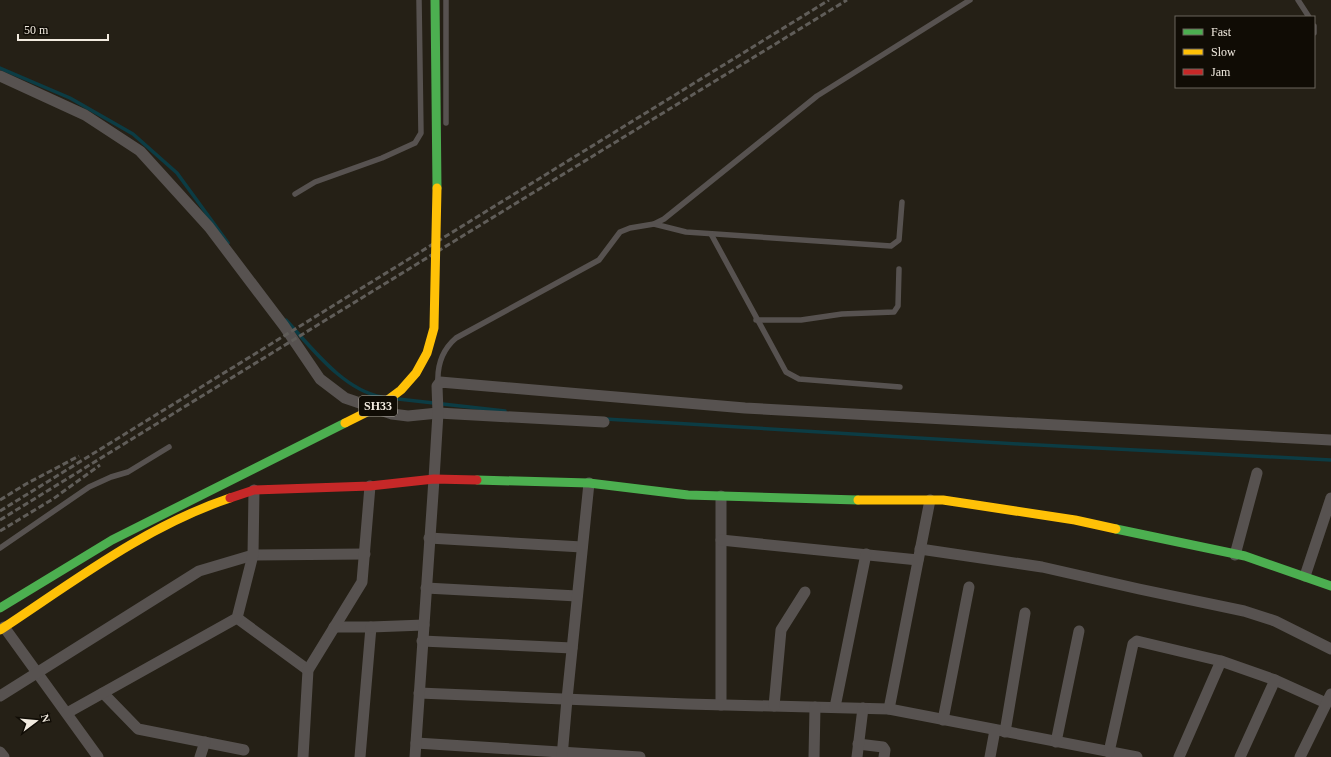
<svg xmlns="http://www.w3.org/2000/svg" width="1331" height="757" viewBox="0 0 1331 757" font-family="'Times New Roman',serif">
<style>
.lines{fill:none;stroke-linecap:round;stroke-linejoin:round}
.stream{stroke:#0c3c44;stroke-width:3.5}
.lane{stroke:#575250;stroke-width:5.5}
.street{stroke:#575250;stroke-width:11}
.fast{stroke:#4caf50;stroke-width:9}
.slow{stroke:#ffc107;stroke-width:9}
.jam{stroke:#c62828;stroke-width:9}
.rail{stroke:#605d59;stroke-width:3;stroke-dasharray:6 3;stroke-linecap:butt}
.fast-bridge{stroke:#4caf50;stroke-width:9}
.slow-bridge{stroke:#ffc107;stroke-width:9}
.labels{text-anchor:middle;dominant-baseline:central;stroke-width:3.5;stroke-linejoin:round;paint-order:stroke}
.shield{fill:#100c05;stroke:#aea89e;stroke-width:1}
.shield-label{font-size:12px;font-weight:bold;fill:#f2ebe0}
</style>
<rect width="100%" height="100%" fill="#252016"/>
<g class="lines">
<g class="stream">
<polyline points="0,68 70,98 133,134 177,173 228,243"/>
<path d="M286,320C312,348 343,390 382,397"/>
<polyline points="398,399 505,411"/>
<polyline points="605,419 1019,444 1331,460"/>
</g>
<g class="lane">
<polyline points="446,0 446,123"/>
<polyline points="1298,0 1309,17"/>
<polyline points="1314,26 1314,33"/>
<polyline points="295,194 315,182 382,158 415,143 421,133 419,0"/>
<polyline points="654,224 686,232 891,246 899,240 902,202"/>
<polyline points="711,234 786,372 799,379 900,387"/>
<polyline points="756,320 801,320 842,314 894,312 898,306 899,269"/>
<path d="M438,383C437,365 442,350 456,338L599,260L620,232L630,228L654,224L664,219L817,96L970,0"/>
<polyline points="0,548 89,487 111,477 128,472 169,447"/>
</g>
<g class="street">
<polyline points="0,76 85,115 140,151 209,227 284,326 320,379 345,398 392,414 408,416 438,413 604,422"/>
<polyline points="721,496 721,705"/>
<polyline points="429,538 582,547"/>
<polyline points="721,540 918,560"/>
<polyline points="920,549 1042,567 1139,589 1244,611 1275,621 1331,649"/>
<polyline points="1235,555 1257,473"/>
<polyline points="1305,576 1331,498"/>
<polyline points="426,588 577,596"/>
<polyline points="237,618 308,670"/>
<polyline points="4,627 98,757"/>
<polyline points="334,627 371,627 360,757"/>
<polyline points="371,627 424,625"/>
<polyline points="422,641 572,648"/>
<polyline points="103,693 138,729 244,750"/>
<polyline points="419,693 687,704 889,709 1137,757"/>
<polyline points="0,696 199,571 253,555 365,554"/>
<polyline points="774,706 781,630 805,592"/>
<polyline points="835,707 866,554"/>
<polyline points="889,709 930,500"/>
<polyline points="67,713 237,618 253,555 254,490"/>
<polyline points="943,720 969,587"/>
<polyline points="1005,732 1025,613"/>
<polyline points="1056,742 1079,631"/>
<polyline points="416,743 640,757"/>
<polyline points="858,744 883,747 885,750 884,757"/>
<polyline points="0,752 4,757"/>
<polyline points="1109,752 1133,644 1137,641 1221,661 1275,680 1326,703"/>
<polyline points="200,757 205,742"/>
<polyline points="303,757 308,670 362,582 370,486"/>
<polyline points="415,757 434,479 438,413 437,386 440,382 745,408 1331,440"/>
<polyline points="562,757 567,699 589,483"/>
<polyline points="814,757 815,707"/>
<polyline points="857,757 863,708"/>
<polyline points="990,757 995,730"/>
<polyline points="1179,757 1221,661"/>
<polyline points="1240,757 1275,680"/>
<polyline points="1300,757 1331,694"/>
</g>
<g class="fast">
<polyline points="477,480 589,483 688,495 858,500"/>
<polyline points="1116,529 1245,556 1331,586"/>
</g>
<g class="slow">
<polyline points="858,500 943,500 1075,520 1116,529"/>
<path d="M0,630C73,582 146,526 230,498"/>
</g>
<polyline class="jam" points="230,498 254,490 370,486 434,479 477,480"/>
<g class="rail">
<polyline points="0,500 26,484 79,456"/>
<polyline points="0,511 829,0"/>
<polyline points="0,520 847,0"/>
<polyline points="0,531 53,499 100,465"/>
</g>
<g class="fast-bridge">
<polyline points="435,0 437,188"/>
<polyline points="0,608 112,540 345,423"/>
</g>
<polyline class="slow-bridge" points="345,423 381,405 401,390 416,373 427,353 434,328 437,188"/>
</g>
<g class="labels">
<rect class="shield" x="359" y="396" width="38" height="20" rx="3"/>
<g class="shield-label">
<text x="378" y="406">SH33</text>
</g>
</g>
<rect x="1175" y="16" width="140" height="72" fill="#100c05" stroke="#6a655d"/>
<rect x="1183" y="29" width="20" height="6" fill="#4caf50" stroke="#6a655d"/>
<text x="1211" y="36" font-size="12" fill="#f2ebe0">Fast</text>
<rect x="1183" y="49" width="20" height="6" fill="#ffc107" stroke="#6a655d"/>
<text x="1211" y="56" font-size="12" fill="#f2ebe0">Slow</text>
<rect x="1183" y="69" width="20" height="6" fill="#c62828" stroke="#6a655d"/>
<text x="1211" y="76" font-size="12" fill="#f2ebe0">Jam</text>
<g transform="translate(36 721) rotate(74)" stroke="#100c05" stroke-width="3" paint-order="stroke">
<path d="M0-3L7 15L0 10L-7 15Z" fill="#f2ebe0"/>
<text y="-6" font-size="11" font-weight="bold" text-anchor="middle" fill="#f2ebe0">N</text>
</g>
<path d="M18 34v6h90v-6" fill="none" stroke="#f2ebe0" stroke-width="2"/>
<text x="24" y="34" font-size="12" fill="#f2ebe0" stroke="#100c05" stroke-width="3" paint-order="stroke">50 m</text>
</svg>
